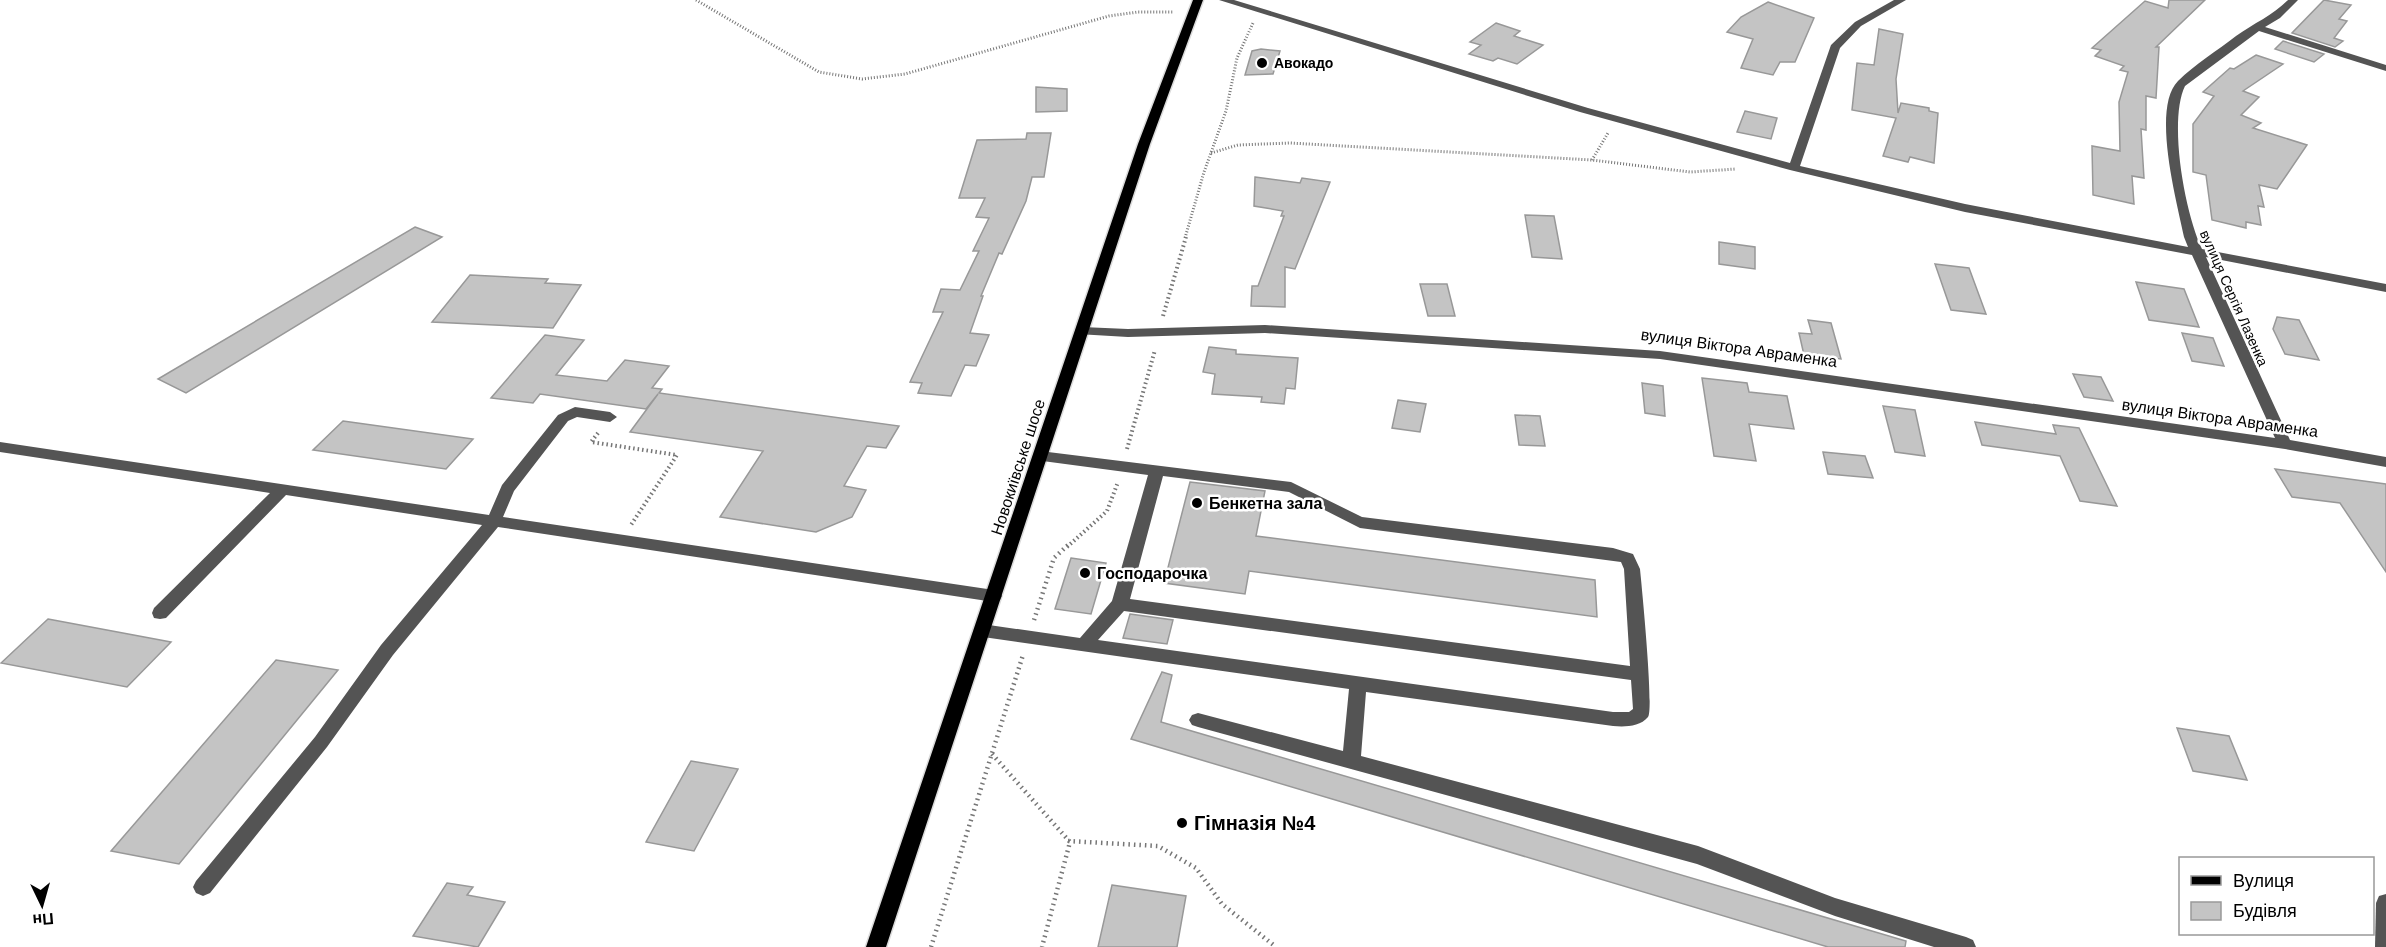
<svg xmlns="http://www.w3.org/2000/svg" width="2386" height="947" viewBox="0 0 2386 947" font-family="Arial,sans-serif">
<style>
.building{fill:#c4c4c4;stroke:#989898;stroke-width:1.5}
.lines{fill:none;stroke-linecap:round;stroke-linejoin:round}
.major-casing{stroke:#dbdbdb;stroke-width:3}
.path-far2{stroke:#767676;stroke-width:3;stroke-dasharray:1 2;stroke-linecap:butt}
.path-far1{stroke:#767676;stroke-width:4;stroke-dasharray:1.5 3;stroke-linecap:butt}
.path{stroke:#767676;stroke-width:4.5;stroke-dasharray:1.5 4;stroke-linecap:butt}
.minor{fill:#545454;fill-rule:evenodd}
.major{fill:#000;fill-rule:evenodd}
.poi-dot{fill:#000;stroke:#fff;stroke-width:2}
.labels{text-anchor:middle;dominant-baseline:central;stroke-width:5;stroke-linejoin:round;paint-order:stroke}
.far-poi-label{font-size:14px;font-weight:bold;fill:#000;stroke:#fff;text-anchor:start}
.far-street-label{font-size:14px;fill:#000;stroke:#fff}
.street-label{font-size:16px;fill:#000;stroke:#fff}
.poi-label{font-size:16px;font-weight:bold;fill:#000;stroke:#fff;text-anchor:start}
.near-poi-label{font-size:20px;font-weight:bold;fill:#000;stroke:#fff;text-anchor:start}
</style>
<rect width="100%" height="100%" fill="#fff"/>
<g class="building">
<polygon points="2169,0 2205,0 2156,47 2159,47 2156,98 2146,96 2146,130 2141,129 2144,178 2132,176 2134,204 2093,195 2092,146 2120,151 2119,102 2128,72 2120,70 2124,66 2095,56 2101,50 2092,48 2145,1 2168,8"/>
<polygon points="2324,0 2351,5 2339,19 2347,21 2334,38 2343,41 2335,47 2292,33"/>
<polygon points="1768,2 1814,18 1795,62 1780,62 1773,75 1741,68 1753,39 1727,32 1741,17"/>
<polygon points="1496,23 1520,31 1514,36 1543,45 1517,64 1498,58 1493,61 1469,54 1481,45 1470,42"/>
<polygon points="1879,29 1903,34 1896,79 1898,113 1901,103 1929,108 1929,111 1938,113 1934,163 1910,157 1908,162 1883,156 1896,118 1852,110 1857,63 1874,65"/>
<polygon points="2283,41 2324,54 2314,62 2275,49"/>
<polygon points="1261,49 1280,51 1273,74 1245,75 1252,51"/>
<polygon points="2256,55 2283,64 2243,91 2259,97 2241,115 2261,123 2253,128 2307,145 2277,189 2259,185 2264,207 2258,206 2261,225 2246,222 2246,228 2212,220 2206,175 2193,172 2193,124 2214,96 2203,92 2230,68 2234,69"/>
<polygon points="1036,87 1067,89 1067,111 1036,112"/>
<polygon points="1745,111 1777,118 1771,139 1737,132"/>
<polygon points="1027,133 1051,133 1044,177 1032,177 1026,201 1002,254 999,253 981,296 983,296 970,333 989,335 976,366 965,365 951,396 918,393 922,383 910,382 943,312 933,312 941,289 960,290 979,251 973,251 989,218 976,217 985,198 959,198 977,140 1026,139"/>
<polygon points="1255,177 1300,183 1302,178 1330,182 1295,269 1285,267 1285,307 1251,306 1252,286 1258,286 1284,216 1281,216 1283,211 1254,206"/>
<polygon points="1525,215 1554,216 1562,259 1532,257"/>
<polygon points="415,227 442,237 186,393 158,379"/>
<polygon points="1719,242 1755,247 1755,269 1719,264"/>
<polygon points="1935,264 1969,268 1986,314 1951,310"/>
<polygon points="470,275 548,279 545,283 581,285 553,328 432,322"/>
<polygon points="2136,282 2184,289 2199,327 2149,320"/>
<polygon points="1420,284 1447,284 1455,316 1428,316"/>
<polygon points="2277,317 2299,320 2319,360 2285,354 2273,329"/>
<polygon points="1808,320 1831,323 1841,359 1804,355 1799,333 1812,334"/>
<polygon points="2182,333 2213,338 2224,366 2192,361"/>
<polygon points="545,335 584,340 556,375 607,381 625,360 669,366 652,388 662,389 659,393 899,426 886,448 867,446 844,486 866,490 852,517 816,532 720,517 763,451 630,432 658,394 646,409 540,394 533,403 491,398"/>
<polygon points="1209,347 1236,350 1236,354 1298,358 1295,389 1286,388 1284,404 1261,402 1262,397 1212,394 1215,374 1203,372"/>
<polygon points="2073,374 2101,377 2113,401 2084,397"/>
<polygon points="1702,378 1747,383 1749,392 1787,396 1794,429 1749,424 1756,461 1714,456"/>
<polygon points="1642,383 1663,386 1665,416 1645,413"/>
<polygon points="1398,400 1426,404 1420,432 1392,428"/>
<polygon points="1883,406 1915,410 1925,456 1895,452"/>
<polygon points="1515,415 1540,416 1545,446 1519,445"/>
<polygon points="343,421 473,439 446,469 313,450"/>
<polygon points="1975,422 2056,434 2053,425 2079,428 2117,506 2080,501 2060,456 1982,445"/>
<polygon points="1823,452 1865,456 1873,478 1828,474"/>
<polygon points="2275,469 2386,484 2386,572 2340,503 2292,497"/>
<polygon points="1190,482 1265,491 1256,536 1595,580 1597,617 1249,571 1245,594 1164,583"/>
<polygon points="1071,558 1106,563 1091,614 1055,609"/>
<polygon points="1130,614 1173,620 1167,644 1123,638"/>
<polygon points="48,619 171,642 127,687 1,663"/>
<polygon points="276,660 338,670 179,864 111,851"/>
<polygon points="1162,672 1172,675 1161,722 1906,941 1905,947 1828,947 1131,739"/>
<polygon points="2177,728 2229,736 2247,780 2193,771"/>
<polygon points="691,761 738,769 694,851 646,842"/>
<polygon points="447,883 473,887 467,895 505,902 478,947 413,936"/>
<polygon points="1112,885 1186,896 1177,947 1098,947"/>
</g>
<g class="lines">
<g class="major-casing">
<polygon id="major" points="1193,0 1203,0 1150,144 886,947 866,947 1138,144"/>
</g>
<g class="path-far2">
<polyline points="696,0 819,72 862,79 905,74 1109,16 1138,12 1174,12"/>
<polyline points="1211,153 1238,145 1290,143 1592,160 1690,172 1736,169"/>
<polyline points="1592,160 1608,133"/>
<polyline points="1185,238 1204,172 1226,111 1237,58 1253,23"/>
</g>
<g class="path-far1">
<polyline points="1163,316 1186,237"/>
<polyline points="598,433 591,442 677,455 631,525"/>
<polyline points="1127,449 1155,350"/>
<polyline points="1067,547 1107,511 1118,482"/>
</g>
<g class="path">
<polyline points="1034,620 1054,558 1068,545"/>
<polyline points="992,754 1070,842 1042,947"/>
<polyline points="1068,841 1158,846 1196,868 1222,904 1276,947"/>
<polyline points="931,947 1023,655"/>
</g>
<g class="minor">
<path d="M1219,0H1234L1588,108L1790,163L1831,45L1855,22L1894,0H1906L1861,26L1840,48L1800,166L1965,204L2188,247L2184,237C2177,202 2151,108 2178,81C2195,64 2217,51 2236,36C2254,23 2272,16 2288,0H2298L2280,18L2265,27L2386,65V71L2259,31L2185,86C2168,121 2185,214 2202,249L2386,284V292L2206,257L2290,440L2386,457V467L2285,449L1660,359L1265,333L1128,337L1077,334L1075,331L1077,328L1082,327L1128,329L1265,325L1660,351L2275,438L2192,255L1965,212L1790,170L1580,112Z"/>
<polygon points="575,407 610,412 617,417 610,422 577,417 568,421 514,491 503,517 994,590 1000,592 1002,596 1000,600 994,602 498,527 393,655 327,747 210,893 203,896 196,893 193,887 196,881 315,737 381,645 482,525 286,495 166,618 160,619 154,618 152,613 154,608 270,493 0,452 0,442 489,515 502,485 558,415"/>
<path d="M1040,451L1291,482L1362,517L1613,548L1633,554L1640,569C1642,589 1654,709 1648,717C1640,727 1624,727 1613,726L1366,692L1361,756L1698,846L1835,898L1966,937L1973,940L1976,947H1934L1835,916L1697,864L1198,727L1192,725L1189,720L1192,715L1198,713L1343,751L1349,689L976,636L974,631L976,626L982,624L1080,638L1112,601L1148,475L1035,460L1033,456L1035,452ZM1163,476L1289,492L1360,528L1621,562L1624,569L1630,666L1130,599ZM1124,611L1631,680L1633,709L1629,712H1613L1098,640Z"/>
<polygon points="2386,894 2386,947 2375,947 2376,903 2379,896"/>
</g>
<use href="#major" class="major"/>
</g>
<g class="poi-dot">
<circle cx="1262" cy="63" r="6"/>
<circle cx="1197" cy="503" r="6"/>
<circle cx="1085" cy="573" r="6"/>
<circle cx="1182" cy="823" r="6"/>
</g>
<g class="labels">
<g class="far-poi-label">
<text x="1274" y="63">Авокадо</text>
</g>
<g class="far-street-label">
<text transform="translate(2234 298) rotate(66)">вулиця Сергія Лазенка</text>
</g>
<g class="street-label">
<text transform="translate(1739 348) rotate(8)">вулиця Віктора Авраменка</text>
<text transform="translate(2220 418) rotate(8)">вулиця Віктора Авраменка</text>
<text transform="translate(1018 467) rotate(-72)">Новокиївське шосе</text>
</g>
<g class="poi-label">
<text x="1209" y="503">Бенкетна зала</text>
<text x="1097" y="573">Господарочка</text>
</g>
<g class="near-poi-label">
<text x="1194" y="823">Гімназія №4</text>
</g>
</g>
<rect x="2179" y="857" width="195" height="78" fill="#ffffff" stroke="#999999" stroke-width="1.5"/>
<rect x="2191" y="876" width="30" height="9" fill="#000000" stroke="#999999" stroke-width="1.5"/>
<text x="2233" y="887" font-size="18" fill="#000000">Вулиця</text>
<rect x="2191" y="902" width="30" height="18" fill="#c4c4c4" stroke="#999999" stroke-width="1.5"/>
<text x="2233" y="917" font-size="18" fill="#000000">Будівля</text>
<g transform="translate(42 905) rotate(175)" stroke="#ffffff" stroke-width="4.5" paint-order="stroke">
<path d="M0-4.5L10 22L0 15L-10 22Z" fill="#000000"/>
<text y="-9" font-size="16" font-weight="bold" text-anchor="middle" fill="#000000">Пн</text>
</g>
</svg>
